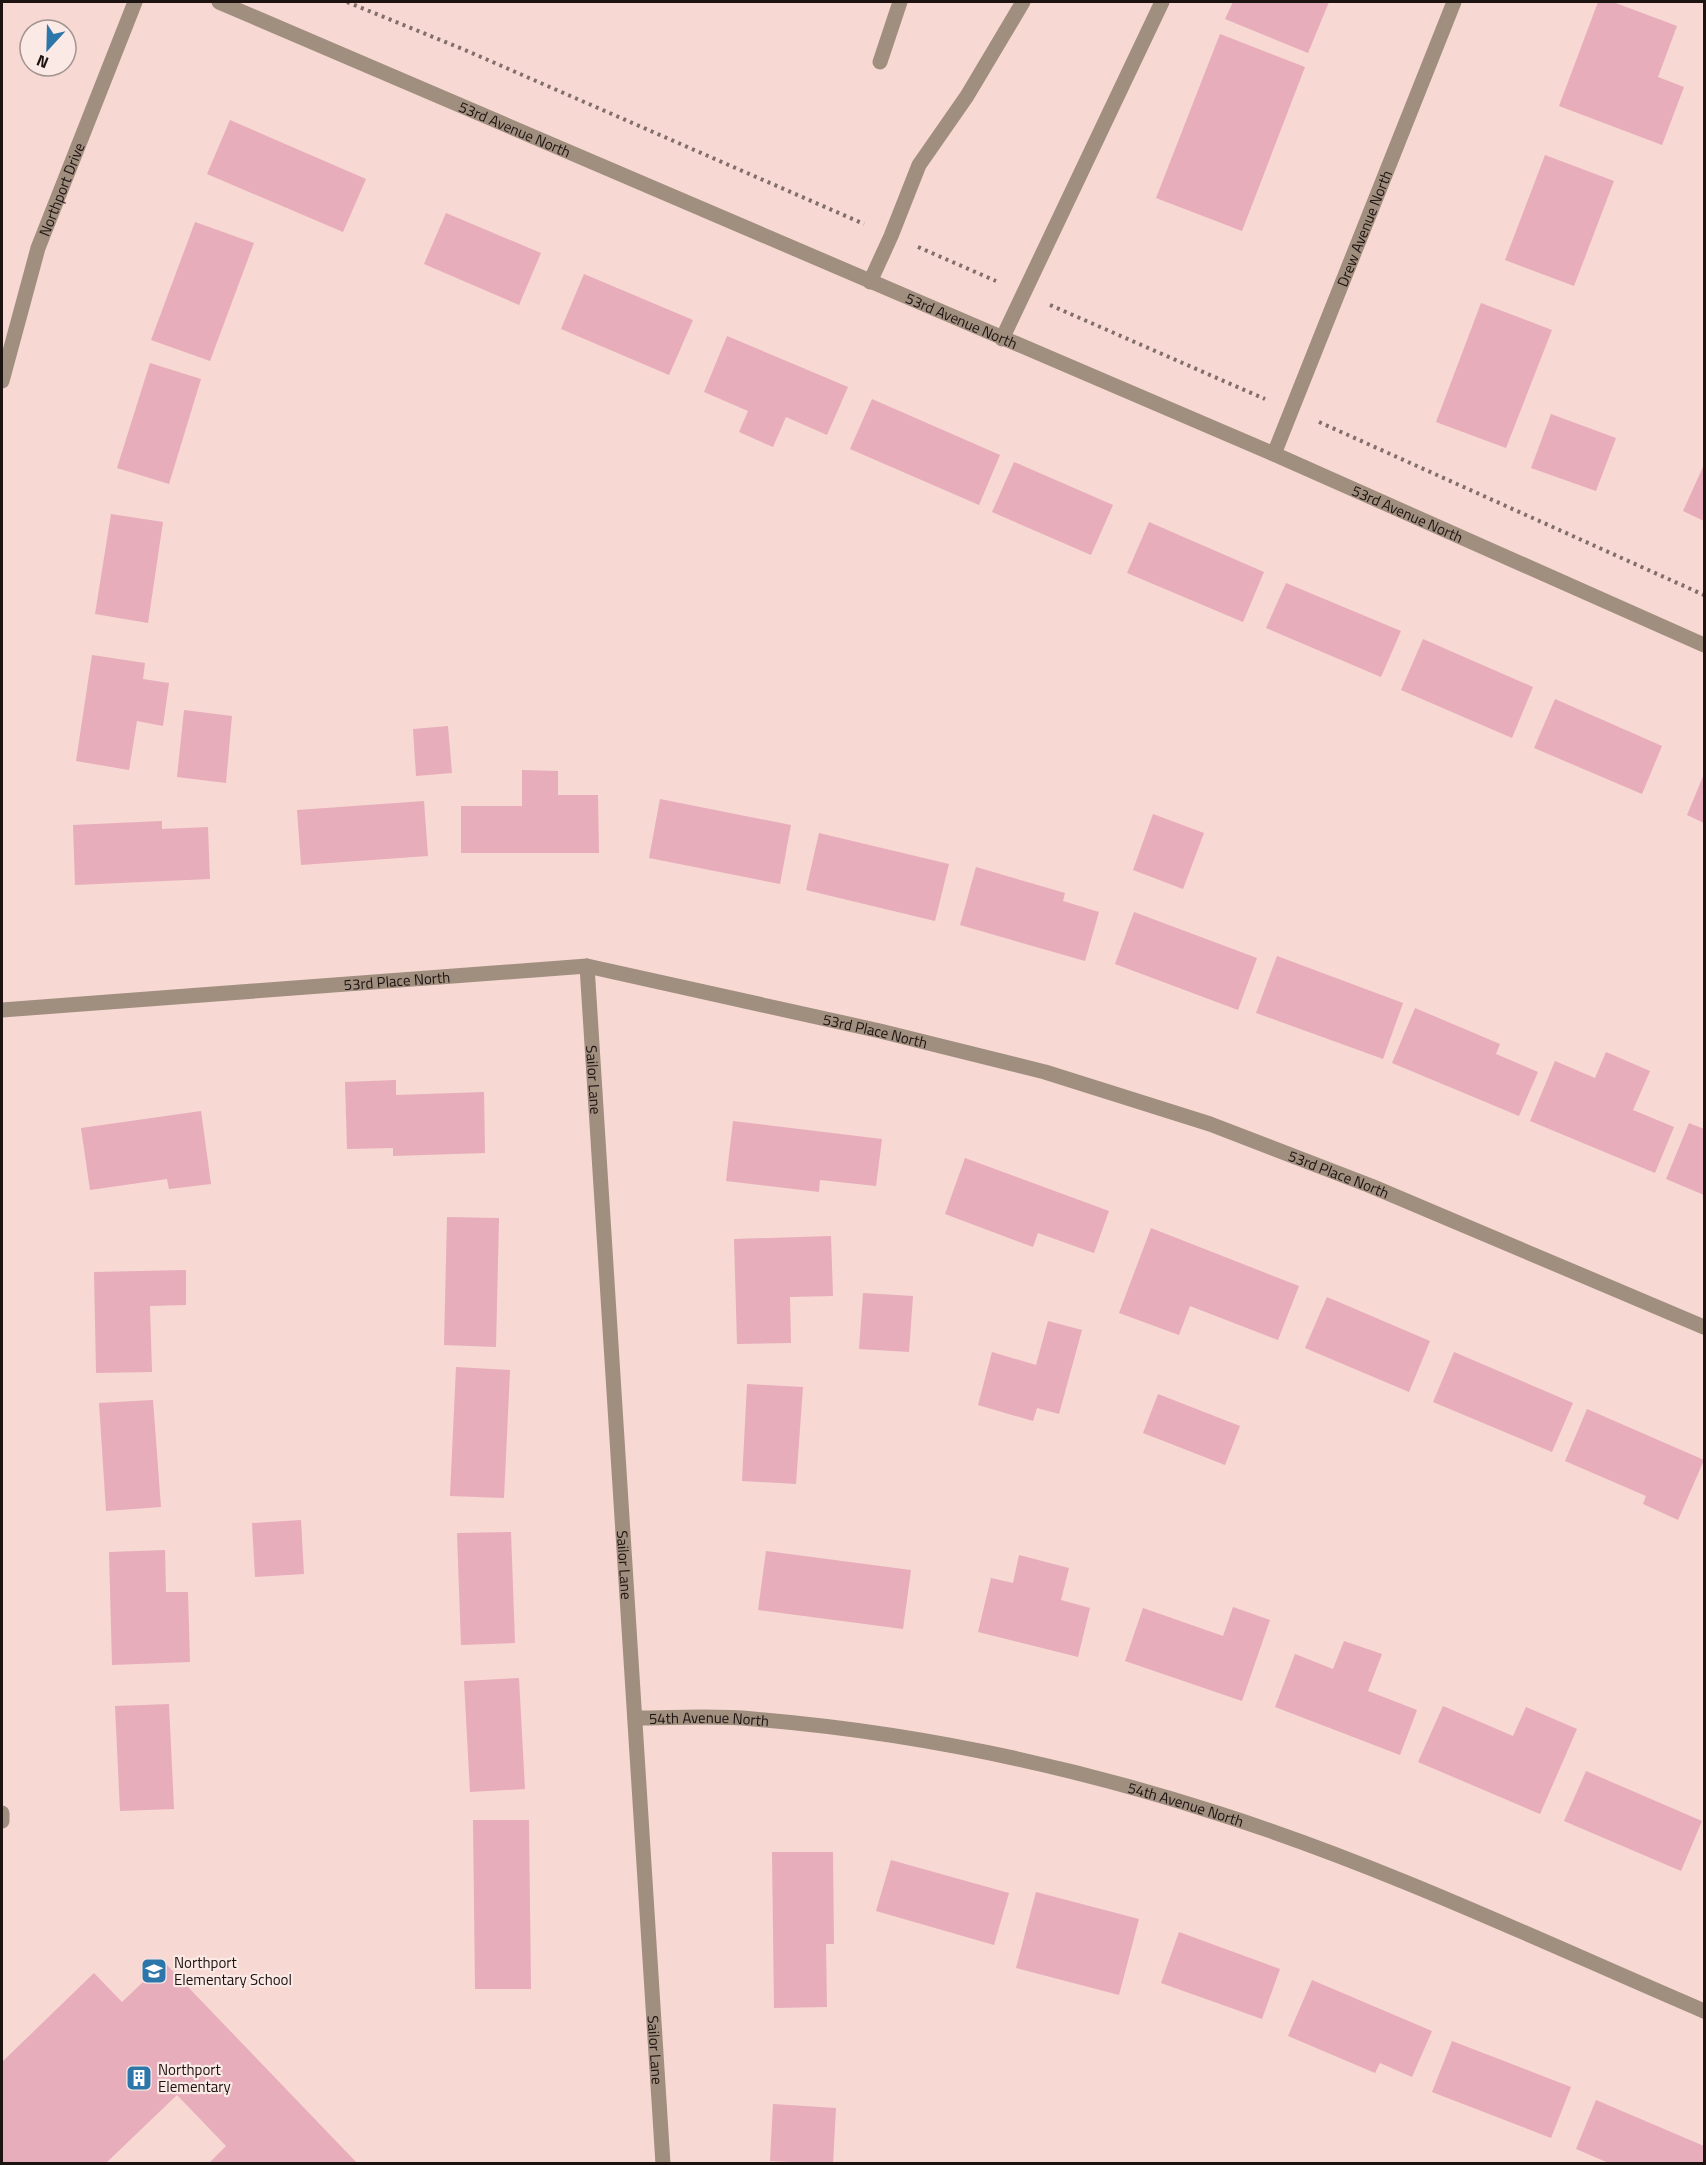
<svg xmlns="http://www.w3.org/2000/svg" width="1706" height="2165" viewBox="0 0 1706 2165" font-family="'Titillium Web',sans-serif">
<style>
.building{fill:#e7adbb}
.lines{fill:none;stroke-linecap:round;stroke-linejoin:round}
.path{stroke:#816d6a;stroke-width:4;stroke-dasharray:3 4.5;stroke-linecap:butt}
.service{stroke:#a08e7f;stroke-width:15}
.minor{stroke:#a08e7f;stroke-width:15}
.tertiary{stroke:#a08e7f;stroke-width:15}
.labels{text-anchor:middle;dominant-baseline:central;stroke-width:4.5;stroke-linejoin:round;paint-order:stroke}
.street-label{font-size:15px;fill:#1d1311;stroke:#fbe9e5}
.poi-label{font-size:15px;fill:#1d1311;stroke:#fbe9e5;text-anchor:start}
</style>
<rect width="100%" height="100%" fill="#f7d8d2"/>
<g class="building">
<polygon points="1233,2 1329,2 1308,53 1225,19"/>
<polygon points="1598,2 1613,2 1677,26 1658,77 1684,87 1662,145 1559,106"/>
<polygon points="1220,34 1305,67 1242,231 1156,198"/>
<polygon points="230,120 366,179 343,232 207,174"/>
<polygon points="1545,155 1614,181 1574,286 1505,260"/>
<polygon points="446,213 541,253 519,305 424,264"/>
<polygon points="195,222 254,243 210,361 151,340"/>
<polygon points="584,274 693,320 669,375 561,329"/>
<polygon points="1481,303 1552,330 1506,448 1436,422"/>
<polygon points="727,336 848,387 827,435 786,417 773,447 739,432 748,411 704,392"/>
<polygon points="150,363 201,379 169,484 117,468"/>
<polygon points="872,399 1000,455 979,505 850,449"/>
<polygon points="1551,414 1616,438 1596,491 1531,468"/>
<polygon points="1014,462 1113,505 1091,555 992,512"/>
<polygon points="1703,467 1704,467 1704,521 1683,511"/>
<polygon points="111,514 163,522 148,623 95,614"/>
<polygon points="1149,522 1264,572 1243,622 1127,573"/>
<polygon points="1286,583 1401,631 1381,677 1266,628"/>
<polygon points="1423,639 1533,687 1512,738 1401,690"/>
<polygon points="92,655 145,663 143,679 169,683 163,726 137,721 129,770 76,761"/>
<polygon points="1555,699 1662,746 1642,794 1534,748"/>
<polygon points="184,710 232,716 226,783 177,777"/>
<polygon points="448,726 452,773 416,776 413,729"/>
<polygon points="522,770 558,771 558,795 598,795 599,853 461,853 461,806 522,806"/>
<polygon points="1704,774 1704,823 1687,815"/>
<polygon points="660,799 791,825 780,884 649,858"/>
<polygon points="424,801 428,856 301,865 297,810"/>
<polygon points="1153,814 1204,833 1183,889 1133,870"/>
<polygon points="162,821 162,829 208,827 210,879 75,885 73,825"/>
<polygon points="819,833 949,864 935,921 806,890"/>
<polygon points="976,867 1065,893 1063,901 1099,912 1085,961 960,925"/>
<polygon points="1134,912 1257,958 1238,1010 1115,964"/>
<polygon points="1277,956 1403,1003 1383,1059 1256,1013"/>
<polygon points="1415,1008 1500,1044 1496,1054 1538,1072 1519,1116 1392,1063"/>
<polygon points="1606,1052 1650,1071 1633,1110 1674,1127 1655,1173 1530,1121 1555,1061 1595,1078"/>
<polygon points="396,1080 396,1095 484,1092 485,1153 393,1156 393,1148 347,1149 345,1082"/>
<polygon points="201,1111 211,1184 169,1189 167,1179 90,1190 81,1128"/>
<polygon points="733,1121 882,1139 876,1186 820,1180 819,1192 726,1181"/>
<polygon points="1689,1123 1704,1129 1704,1195 1666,1179"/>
<polygon points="965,1158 1109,1211 1094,1253 1038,1233 1033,1247 945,1214"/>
<polygon points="447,1217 499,1218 496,1347 444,1345"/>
<polygon points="1151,1228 1299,1286 1278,1340 1190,1306 1179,1335 1119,1313"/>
<polygon points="831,1236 833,1296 790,1297 791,1343 737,1344 734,1239"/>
<polygon points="186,1270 186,1305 150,1306 152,1372 96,1373 94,1272"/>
<polygon points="863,1293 913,1296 909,1352 859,1349"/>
<polygon points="1327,1297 1430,1341 1409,1392 1305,1348"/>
<polygon points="1048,1321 1082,1330 1059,1414 1037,1408 1033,1421 978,1405 992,1352 1036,1365"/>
<polygon points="1454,1352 1573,1403 1552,1452 1433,1402"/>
<polygon points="456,1367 510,1370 504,1498 450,1496"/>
<polygon points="747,1384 803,1387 796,1484 742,1481"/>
<polygon points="1158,1394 1240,1426 1225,1465 1143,1433"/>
<polygon points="153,1400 161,1507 106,1511 99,1403"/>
<polygon points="1587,1409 1704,1460 1678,1520 1643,1504 1646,1496 1565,1461"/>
<polygon points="301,1520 304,1574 255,1577 252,1523"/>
<polygon points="511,1532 515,1643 461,1645 457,1533"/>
<polygon points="165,1550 166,1592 188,1592 190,1662 112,1665 109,1552"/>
<polygon points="766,1551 911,1570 903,1629 758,1610"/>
<polygon points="1019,1555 1069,1568 1061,1600 1090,1608 1078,1657 978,1632 991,1578 1013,1583"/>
<polygon points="1233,1607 1270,1620 1242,1701 1125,1661 1143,1608 1223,1636"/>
<polygon points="1344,1641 1382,1654 1368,1691 1417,1710 1400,1755 1275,1707 1295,1654 1333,1669"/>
<polygon points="519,1678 525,1789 470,1792 464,1681"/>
<polygon points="169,1704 174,1809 120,1811 115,1706"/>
<polygon points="1443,1706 1513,1736 1526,1707 1577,1729 1540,1814 1418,1762"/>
<polygon points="1586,1771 1702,1821 1681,1871 1564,1821"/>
<polygon points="473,1820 529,1820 531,1989 475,1989"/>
<polygon points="772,1852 833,1852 834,1944 826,1944 827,2007 774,2008"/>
<polygon points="891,1860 1009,1893 994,1945 876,1911"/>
<polygon points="1036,1892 1139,1919 1119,1995 1016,1968"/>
<polygon points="1179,1932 1280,1969 1262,2019 1161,1983"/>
<polygon points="164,1962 358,2164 208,2164 226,2146 177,2095 105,2164 2,2164 2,2062 94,1973 122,2002"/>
<polygon points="1312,1980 1432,2031 1412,2077 1380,2063 1375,2073 1288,2036"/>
<polygon points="1452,2041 1571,2087 1551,2138 1432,2092"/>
<polygon points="1596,2100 1704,2146 1704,2164 1611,2164 1576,2149"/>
<polygon points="773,2104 836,2108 833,2164 770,2161"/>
</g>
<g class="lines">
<g class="path">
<polyline points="347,2 465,50 864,224"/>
<polyline points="918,247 996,281"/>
<polyline points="1050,305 1265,399"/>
<polyline points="1319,422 1704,595"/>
</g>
<g class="service">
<polyline points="880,62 900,2"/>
<polyline points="870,282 891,236 919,165 967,96 1023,2"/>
<polyline points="1002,339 1162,2"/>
</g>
<g class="minor">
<path id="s1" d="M2,381L38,248L135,2"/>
<path id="s2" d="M1274,454L1454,2"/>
<path id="s3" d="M587,966L663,2164"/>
<path id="s4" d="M2,1010L587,966L880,1031L1045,1072L1210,1124L1371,1186L1704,1327"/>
<path id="s5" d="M635,1718C674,1718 714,1715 753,1719C912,1732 1069,1765 1220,1814C1386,1867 1545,1943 1704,2011"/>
<polyline points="2,1813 2,1821"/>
</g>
<path class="tertiary" id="s6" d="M219,2L1274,454L1704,645"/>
</g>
<defs>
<g id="school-square" transform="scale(1.35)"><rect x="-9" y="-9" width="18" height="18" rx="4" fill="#2c76a9" stroke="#fbe9e5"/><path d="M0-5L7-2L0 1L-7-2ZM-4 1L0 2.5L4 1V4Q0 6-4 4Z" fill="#fff"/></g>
<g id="building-square" transform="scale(1.35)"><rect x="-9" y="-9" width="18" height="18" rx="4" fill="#2c76a9" stroke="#fbe9e5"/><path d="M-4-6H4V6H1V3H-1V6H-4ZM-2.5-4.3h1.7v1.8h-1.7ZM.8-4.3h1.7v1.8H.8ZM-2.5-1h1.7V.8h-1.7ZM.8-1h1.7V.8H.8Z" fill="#fff"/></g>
</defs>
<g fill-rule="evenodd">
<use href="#school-square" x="154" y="1971"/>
<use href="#building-square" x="139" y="2078"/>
</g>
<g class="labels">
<g class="street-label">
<text stroke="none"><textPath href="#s6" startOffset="322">53rd Avenue North</textPath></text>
<text stroke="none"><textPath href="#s1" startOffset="201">Northport Drive</textPath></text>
<text stroke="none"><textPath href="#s2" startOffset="243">Drew Avenue North</textPath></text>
<text stroke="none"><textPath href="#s6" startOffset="808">53rd Avenue North</textPath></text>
<text stroke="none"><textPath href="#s6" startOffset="1294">53rd Avenue North</textPath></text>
<text stroke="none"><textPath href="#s4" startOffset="396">53rd Place North</textPath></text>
<text stroke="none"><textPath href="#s4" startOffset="882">53rd Place North</textPath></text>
<text stroke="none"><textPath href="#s3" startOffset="114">Sailor Lane</textPath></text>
<text stroke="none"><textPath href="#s4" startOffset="1368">53rd Place North</textPath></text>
<text stroke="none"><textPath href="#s3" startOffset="600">Sailor Lane</textPath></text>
<text stroke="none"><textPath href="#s5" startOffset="74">54th Avenue North</textPath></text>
<text stroke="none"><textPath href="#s5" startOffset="560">54th Avenue North</textPath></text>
<text stroke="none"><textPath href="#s3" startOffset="1086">Sailor Lane</textPath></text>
</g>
<g class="poi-label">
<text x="174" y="1962">Northport<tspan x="174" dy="17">Elementary School</tspan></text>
<text x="158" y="2069">Northport<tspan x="158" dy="17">Elementary</tspan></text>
</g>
</g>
<rect width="1706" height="2165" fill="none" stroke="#1d1311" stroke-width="6"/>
<g transform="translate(48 48) rotate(202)"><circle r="28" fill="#fbe9e5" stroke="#a29390" stroke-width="1.5"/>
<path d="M0-4.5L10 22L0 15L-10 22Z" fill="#2c76a9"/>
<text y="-9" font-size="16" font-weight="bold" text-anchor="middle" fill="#1d1311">N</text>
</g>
</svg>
